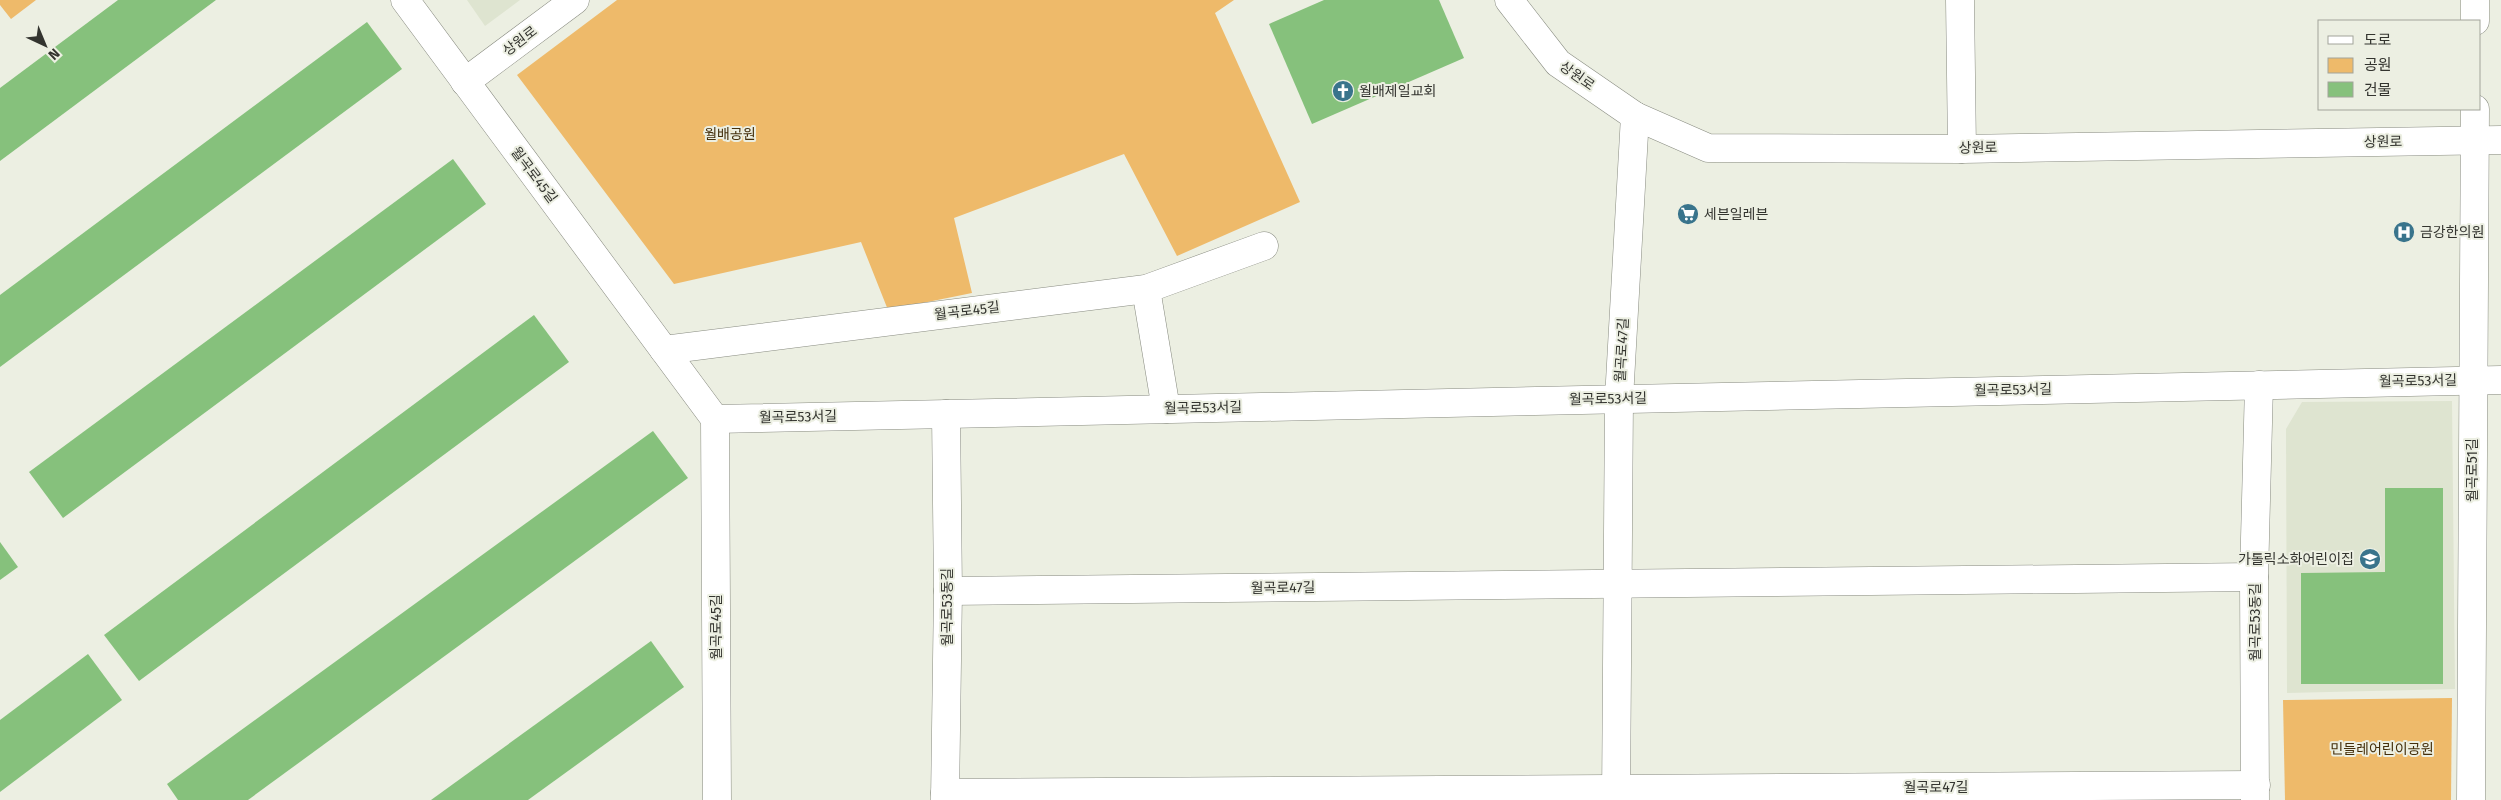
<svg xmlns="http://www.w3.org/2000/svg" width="2501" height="800" viewBox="0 0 2501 800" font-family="'Fira Sans','Noto Sans KR',sans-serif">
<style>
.built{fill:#dee4d0}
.green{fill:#eeba6a}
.building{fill:#86c17c}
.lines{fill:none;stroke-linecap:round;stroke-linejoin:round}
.minor-casing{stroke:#888b80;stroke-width:29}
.tertiary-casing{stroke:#888b80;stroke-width:29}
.minor{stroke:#fff;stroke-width:28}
.tertiary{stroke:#fff;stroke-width:28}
.labels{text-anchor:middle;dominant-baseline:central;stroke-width:4;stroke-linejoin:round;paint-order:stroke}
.street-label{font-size:14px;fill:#33342f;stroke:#ecefe2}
.poi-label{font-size:14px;fill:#33342f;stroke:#ecefe2;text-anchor:start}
.park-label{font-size:14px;fill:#442f0b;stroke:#ecefe2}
</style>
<rect width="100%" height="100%" fill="#ecefe2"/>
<g class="built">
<polygon points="467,0 520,0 485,26"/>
<polygon points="2452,401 2455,689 2287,693 2286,429 2302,402"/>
</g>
<g class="green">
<polygon points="0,0 36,0 11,19 0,5"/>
<polygon points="617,0 1234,0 1215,13 1300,202 1177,256 1124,154 954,218 972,293 888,310 861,242 674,284 517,75"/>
<polygon points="2452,698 2451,800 2285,800 2283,700"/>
</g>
<g class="building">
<polygon points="118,0 216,0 0,161 0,88"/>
<polygon points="1324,0 1439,0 1464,58 1312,124 1269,24"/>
<polygon points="367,22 402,69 0,367 0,295"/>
<polygon points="453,159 486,204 63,518 29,472"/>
<polygon points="534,315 569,362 139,681 104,635"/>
<polygon points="653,431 688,478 248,800 178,800 167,784"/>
<polygon points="2385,488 2443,488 2443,684 2301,684 2301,573 2385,572"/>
<polygon points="0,542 18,567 0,580"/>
<polygon points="651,641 684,687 528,800 431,800"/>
<polygon points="88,654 122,700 0,792 0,720"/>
</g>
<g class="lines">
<g class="minor-casing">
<g id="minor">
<polyline points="405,0 715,419 717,800"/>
<polyline points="1960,0 1962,149"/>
<polyline points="2475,21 2475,0"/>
<polyline points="465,82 575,0"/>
<polyline points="1146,289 1166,409"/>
<polyline points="664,350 1146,289 1264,246"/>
<polyline points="715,419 2501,380"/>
<polyline points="948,591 2254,577"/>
<polyline points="945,793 2256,785"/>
<polyline points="945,800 948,591 946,414"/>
<polyline points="1616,800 1619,399 1635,116"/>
<polyline points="2255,800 2254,577 2259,385"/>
<polyline points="2471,800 2475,109"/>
</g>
</g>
<g class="tertiary-casing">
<polyline id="tertiary" points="1509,0 1558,63 1635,116 1708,148 1962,149 2501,140"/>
</g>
<use href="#minor" class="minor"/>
<use href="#tertiary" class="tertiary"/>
</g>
<defs>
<g id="church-disc" transform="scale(1.125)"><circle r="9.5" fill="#39748c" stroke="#ecefe2"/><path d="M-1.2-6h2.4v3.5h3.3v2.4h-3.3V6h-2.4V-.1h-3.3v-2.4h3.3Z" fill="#fff"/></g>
<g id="supermarket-disc" transform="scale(1.125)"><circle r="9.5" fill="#39748c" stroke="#ecefe2"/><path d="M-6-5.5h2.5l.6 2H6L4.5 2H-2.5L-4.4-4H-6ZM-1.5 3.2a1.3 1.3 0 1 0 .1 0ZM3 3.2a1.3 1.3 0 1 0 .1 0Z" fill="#fff"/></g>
<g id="hospital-disc" transform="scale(1.125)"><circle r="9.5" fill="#39748c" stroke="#ecefe2"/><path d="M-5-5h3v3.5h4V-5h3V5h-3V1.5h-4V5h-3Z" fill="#fff"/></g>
<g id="school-disc" transform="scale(1.125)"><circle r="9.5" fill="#39748c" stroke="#ecefe2"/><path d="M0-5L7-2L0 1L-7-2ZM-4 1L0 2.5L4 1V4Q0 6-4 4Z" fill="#fff"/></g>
</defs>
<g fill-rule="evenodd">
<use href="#church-disc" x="1343" y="91"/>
<use href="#supermarket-disc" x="1688" y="214"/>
<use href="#hospital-disc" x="2404" y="232"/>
<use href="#school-disc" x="2370" y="559"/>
</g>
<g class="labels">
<g class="street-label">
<text transform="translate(520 41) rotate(-37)">상원로</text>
<text transform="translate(1577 76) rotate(35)">상원로</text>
<text transform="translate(2383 142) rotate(-1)">상원로</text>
<text transform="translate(1978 148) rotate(-1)">상원로</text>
<text transform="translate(534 175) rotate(53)">월곡로45길</text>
<text transform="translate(967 311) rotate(-7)">월곡로45길</text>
<text transform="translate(1622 350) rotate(-87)">월곡로47길</text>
<text transform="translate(2418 381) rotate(-1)">월곡로53서길</text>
<text transform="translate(2013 390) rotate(-1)">월곡로53서길</text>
<text transform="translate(1608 399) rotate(-1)">월곡로53서길</text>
<text transform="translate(1203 408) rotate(-1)">월곡로53서길</text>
<text transform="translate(798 417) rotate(-1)">월곡로53서길</text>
<text transform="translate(2472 470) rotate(-90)">월곡로51길</text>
<text transform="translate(1283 588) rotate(-1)">월곡로47길</text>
<text transform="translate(947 607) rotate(-90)">월곡로53동길</text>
<text transform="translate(2255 622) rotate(-90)">월곡로53동길</text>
<text transform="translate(716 627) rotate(-90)">월곡로45길</text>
<text x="1936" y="787">월곡로47길</text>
</g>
<g class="poi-label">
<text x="1359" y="91">월배제일교회</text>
<text x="1704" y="214">세븐일레븐</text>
<text x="2420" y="232">금강한의원</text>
<text x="2354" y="559" text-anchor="end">가톨릭소화어린이집</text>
</g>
<g class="park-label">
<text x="730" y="134">월배공원</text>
<text x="2382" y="749">민들레어린이공원</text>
</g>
</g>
<rect x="2318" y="20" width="162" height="90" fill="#ecefe2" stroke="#a2a49a"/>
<rect x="2328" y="36" width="25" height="8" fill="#ffffff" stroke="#a2a49a"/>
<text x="2364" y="45" font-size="15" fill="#33342f">도로</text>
<rect x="2328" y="58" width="25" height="15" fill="#eeba6a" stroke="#a2a49a"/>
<text x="2364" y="70" font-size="15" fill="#33342f">공원</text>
<rect x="2328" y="82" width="25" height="15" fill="#86c17c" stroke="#a2a49a"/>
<text x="2364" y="95" font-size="15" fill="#33342f">건물</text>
<g transform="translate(45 45) rotate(136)" stroke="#ecefe2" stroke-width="4" paint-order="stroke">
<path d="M0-4L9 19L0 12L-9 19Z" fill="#33342f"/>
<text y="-8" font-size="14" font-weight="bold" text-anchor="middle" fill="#33342f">N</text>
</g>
</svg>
